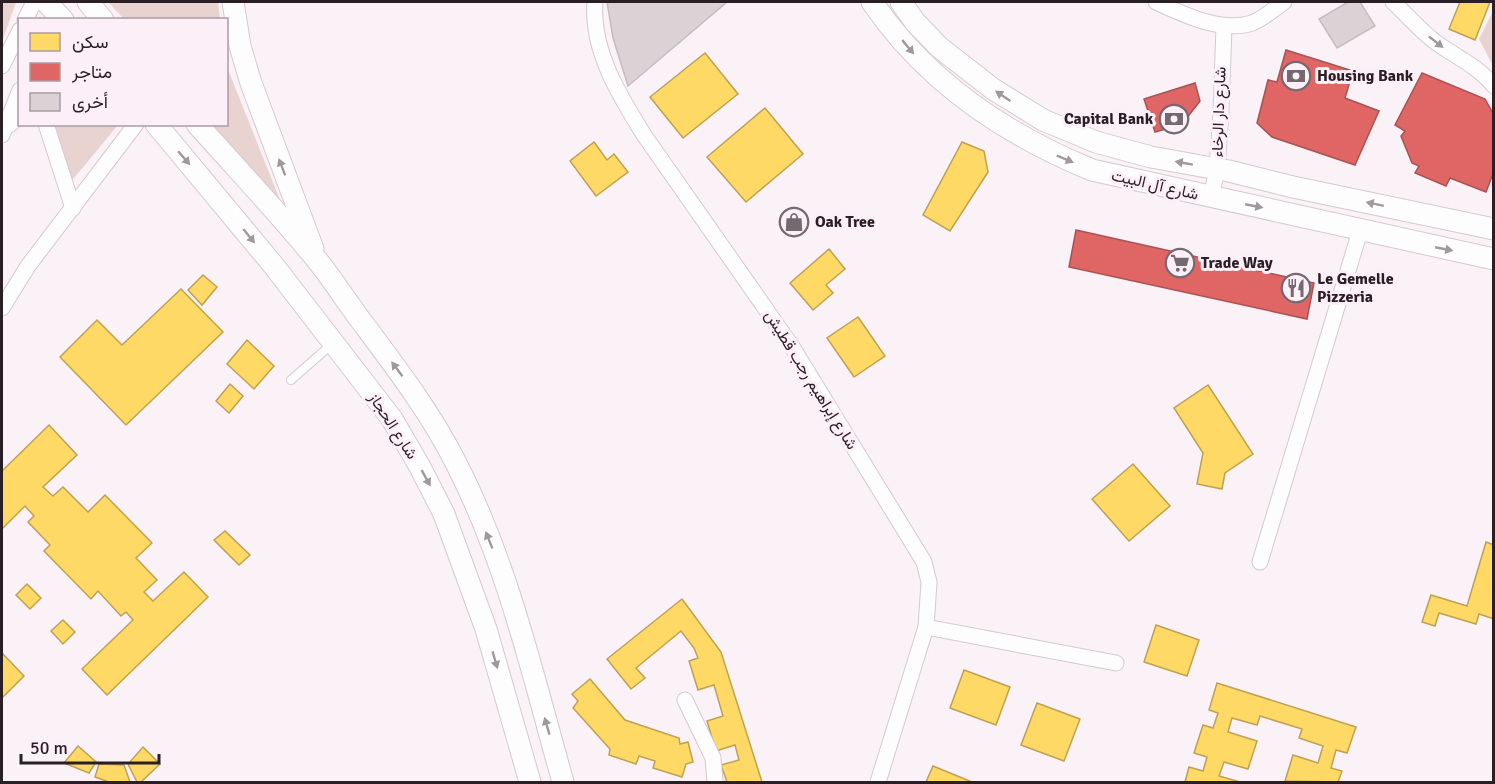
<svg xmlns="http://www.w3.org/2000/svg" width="1495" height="784" viewBox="0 0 1495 784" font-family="Signika,Vazirmatn,sans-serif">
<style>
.green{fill:#e8d3d1}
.homes{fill:#ffd966;stroke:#bfa153;stroke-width:1.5}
.shops{fill:#e06666;stroke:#aa5153;stroke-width:1.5}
.building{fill:#dcd1d4;stroke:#c7bdc0;stroke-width:1.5}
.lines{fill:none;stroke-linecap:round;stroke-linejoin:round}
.lane-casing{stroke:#d4c9cf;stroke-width:10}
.street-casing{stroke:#d4c9cf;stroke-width:17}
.secondary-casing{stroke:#d4c9cf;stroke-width:23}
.lane{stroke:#fefdfe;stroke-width:8}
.street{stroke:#fefdfe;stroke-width:15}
.secondary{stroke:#fefdfe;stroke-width:21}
.oneway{fill:#9f999d}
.labels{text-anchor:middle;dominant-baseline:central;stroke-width:6;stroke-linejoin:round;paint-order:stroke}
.poi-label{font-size:16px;font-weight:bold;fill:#2b1f26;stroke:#fdeff7;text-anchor:start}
.street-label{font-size:16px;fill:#2b1f26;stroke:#fdeff7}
</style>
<rect width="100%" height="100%" fill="#faf2f6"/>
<g class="green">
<polygon points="2,2 16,2 2,42"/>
<polygon points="108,2 218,2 220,19 124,19"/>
<polygon points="1493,11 1494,11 1493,66 1479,39"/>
<polygon points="227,67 282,205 213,125 226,124"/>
<polygon points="49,125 118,125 69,184"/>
</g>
<g class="homes">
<polygon points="1460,2 1490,2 1475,40 1449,29"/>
<polygon points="705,53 738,94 683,138 650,97"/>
<polygon points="765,108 803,154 746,202 707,157"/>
<polygon points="594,142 607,160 614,154 628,172 596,196 570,161"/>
<polygon points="962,142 984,151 988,172 950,231 923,215"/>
<polygon points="829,249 845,269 826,285 833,293 813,310 790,283"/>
<polygon points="203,275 217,287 202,305 188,290"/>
<polygon points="181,289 223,332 126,425 60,357 97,320 122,345"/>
<polygon points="858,317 885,356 854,377 827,338"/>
<polygon points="247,340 274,366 254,389 227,364"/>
<polygon points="230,384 243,396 229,413 216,401"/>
<polygon points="1208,385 1253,454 1225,473 1222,489 1197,484 1203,453 1174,408"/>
<polygon points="49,425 77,455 43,487 53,496 63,487 88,512 105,495 152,543 136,558 157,580 144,592 153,601 184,572 208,597 107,695 82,669 133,620 126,612 121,616 98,591 91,599 44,551 50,545 28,522 34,516 25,506 2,529 2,471"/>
<polygon points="1133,464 1170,506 1129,541 1092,499"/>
<polygon points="225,531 250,555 239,565 214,540"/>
<polygon points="1486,542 1494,545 1494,619 1479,614 1476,624 1439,613 1435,626 1422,622 1431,595 1467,606"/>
<polygon points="27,584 41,598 30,609 16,595"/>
<polygon points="682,599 721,652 762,782 727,782 721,765 739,760 735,745 716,751 707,721 723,716 714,685 698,690 689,661 698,658 694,648 681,631 636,668 645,678 631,689 607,659"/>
<polygon points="63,620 75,632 63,644 51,631"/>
<polygon points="1156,625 1199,640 1187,676 1144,662"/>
<polygon points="2,653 24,676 2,698"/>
<polygon points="964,670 1010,687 996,725 950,708"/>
<polygon points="590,679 625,720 679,738 680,744 688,742 693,762 686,764 682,777 653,768 655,761 639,756 636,764 609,755 610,749 573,708 578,701 572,694"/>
<polygon points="1217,683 1356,727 1347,753 1336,750 1331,768 1342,771 1338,782 1285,781 1293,755 1318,763 1323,746 1299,738 1302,729 1260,716 1257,725 1232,718 1228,732 1257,741 1248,769 1224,762 1219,776 1240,782 1185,782 1189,767 1203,771 1207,757 1194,753 1203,725 1213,728 1218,713 1209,710"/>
<polygon points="1037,703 1080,719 1064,761 1021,745"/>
<polygon points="78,746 96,762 89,773 64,763"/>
<polygon points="143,747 160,764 141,782 137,782 128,764"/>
<polygon points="99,764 124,765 130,782 109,782 95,777"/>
<polygon points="933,766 972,782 926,782"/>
</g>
<g class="shops">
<polygon points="1286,50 1353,71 1345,98 1379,111 1355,165 1272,137 1257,123 1268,80 1277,82"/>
<polygon points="1422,73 1485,99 1494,115 1494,171 1486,192 1450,178 1446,186 1415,173 1419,166 1412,163 1401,136 1405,131 1395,125"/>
<polygon points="1195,83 1200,101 1182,124 1155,132 1144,99"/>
<polygon points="1076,230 1314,283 1307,319 1069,267"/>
</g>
<g class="building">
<polygon points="607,2 727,2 628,86 613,38"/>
<polygon points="1348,2 1360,2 1375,26 1337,48 1319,19"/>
</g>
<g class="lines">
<g class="lane-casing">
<polyline id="lane" points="291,380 332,344"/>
</g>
<g class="street-casing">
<g id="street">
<path d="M595,2C591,50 619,95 644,135L791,345L924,562L929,582L926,627L878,782"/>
<path d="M1156,2C1185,15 1221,33 1252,23C1263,19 1275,8 1284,2"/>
<path d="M1393,2C1407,15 1419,29 1434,41C1454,56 1478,66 1494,86"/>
<polyline points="25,20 34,2"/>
<polyline points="2,66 20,30"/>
<polyline points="46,124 73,208"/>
<polyline points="2,135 20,90"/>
<polyline points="1211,198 1217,169 1221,113 1224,26"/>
<polyline points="2,308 28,266 136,124"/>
<polyline points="1260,562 1360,231"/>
<polyline points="926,627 1116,663"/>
<polyline points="685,700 713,758 715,782"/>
</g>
</g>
<g class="secondary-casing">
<g id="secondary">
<polyline points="46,2 63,20"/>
<polyline points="88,2 103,20"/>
<polyline points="233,2 240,46 251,83 313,249"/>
<path d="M872,2C926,81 1004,134 1092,170L1494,259"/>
<polyline points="901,2 915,22 939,47 993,89 1043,120 1096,142 1151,157 1229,171 1293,187 1494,229"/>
<polyline points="7,123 20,112"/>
<polyline points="156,124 274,266 392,419 420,467 444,514 486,629 530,782"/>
<path d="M197,124C237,169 279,213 317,260C334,281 348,304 365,326C398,370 432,415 457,465C508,565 533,676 563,782"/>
</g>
</g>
<use href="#lane" class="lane"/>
<use href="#street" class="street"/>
<use href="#secondary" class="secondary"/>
</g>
<defs><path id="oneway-solid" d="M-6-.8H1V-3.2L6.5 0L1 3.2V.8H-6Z" transform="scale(1.5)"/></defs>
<g class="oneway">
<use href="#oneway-solid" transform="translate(1436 42) rotate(38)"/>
<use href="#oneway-solid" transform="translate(908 47) rotate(50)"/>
<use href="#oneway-solid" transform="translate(1003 96) rotate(-146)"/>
<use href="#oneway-solid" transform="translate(184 158) rotate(49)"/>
<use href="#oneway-solid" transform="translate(1065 159) rotate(23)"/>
<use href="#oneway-solid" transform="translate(1184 163) rotate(-170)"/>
<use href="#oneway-solid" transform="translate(282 167) rotate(-111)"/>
<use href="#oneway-solid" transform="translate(1375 204) rotate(-168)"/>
<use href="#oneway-solid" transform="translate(1254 206) rotate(11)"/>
<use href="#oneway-solid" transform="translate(249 236) rotate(51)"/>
<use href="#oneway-solid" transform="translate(1444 249) rotate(11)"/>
<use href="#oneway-solid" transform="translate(397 369) rotate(-127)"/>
<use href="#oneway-solid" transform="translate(426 478) rotate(61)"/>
<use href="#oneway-solid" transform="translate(489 540) rotate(-112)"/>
<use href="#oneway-solid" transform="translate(495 660) rotate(74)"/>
<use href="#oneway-solid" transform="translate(547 726) rotate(-106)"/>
</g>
<defs>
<g id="bank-ring" transform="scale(1.5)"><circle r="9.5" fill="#fdeff7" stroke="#73696f" stroke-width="1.5"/><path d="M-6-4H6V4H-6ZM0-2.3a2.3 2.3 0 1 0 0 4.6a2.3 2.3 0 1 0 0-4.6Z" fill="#73696f"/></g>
<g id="shop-ring" transform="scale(1.5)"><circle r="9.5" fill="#fdeff7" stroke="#73696f" stroke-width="1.5"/><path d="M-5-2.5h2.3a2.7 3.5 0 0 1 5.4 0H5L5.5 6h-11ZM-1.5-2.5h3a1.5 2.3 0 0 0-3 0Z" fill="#73696f"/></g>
<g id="supermarket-ring" transform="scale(1.5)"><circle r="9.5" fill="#fdeff7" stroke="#73696f" stroke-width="1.5"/><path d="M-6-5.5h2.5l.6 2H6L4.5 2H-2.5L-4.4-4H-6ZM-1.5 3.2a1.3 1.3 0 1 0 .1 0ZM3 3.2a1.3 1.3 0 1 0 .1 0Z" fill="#73696f"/></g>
<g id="restaurant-ring" transform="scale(1.5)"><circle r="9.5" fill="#fdeff7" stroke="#73696f" stroke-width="1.5"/><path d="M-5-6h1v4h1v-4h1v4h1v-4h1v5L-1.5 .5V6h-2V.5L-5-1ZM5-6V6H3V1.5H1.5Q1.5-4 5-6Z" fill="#73696f"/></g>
</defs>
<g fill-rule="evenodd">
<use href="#bank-ring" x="1296" y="76"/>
<use href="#bank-ring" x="1174" y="119"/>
<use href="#shop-ring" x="794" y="222"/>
<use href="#supermarket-ring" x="1180" y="263"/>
<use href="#restaurant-ring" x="1296" y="288"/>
</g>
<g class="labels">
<g class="poi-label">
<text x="1317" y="76">Housing Bank</text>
<text x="1153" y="119" text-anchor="end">Capital Bank</text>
<text x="815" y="222">Oak Tree</text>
<text x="1201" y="263">Trade Way</text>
<text x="1317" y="279">Le Gemelle<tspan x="1317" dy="18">Pizzeria</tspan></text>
</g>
<g class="street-label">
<text transform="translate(1219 112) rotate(-88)">شارع دار الرخاء</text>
<text transform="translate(1155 185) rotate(13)">شارع آل البيت</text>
<text transform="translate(811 380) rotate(58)">شارع إبراهيم رجب قطيش</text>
<text transform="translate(393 426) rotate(57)">شارع الحجاز</text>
</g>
</g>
<rect width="1495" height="784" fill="none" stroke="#2b1f26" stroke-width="6"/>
<rect x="18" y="18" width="210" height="108" fill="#fdeff7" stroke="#a99ca3" stroke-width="1.5"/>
<rect x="30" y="33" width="30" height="18" fill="#ffd966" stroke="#a99ca3" stroke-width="1.5"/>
<text x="72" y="48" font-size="18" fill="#2b1f26">سكن</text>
<rect x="30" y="63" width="30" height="18" fill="#e06666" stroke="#a99ca3" stroke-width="1.5"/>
<text x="72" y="78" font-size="18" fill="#2b1f26">متاجر</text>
<rect x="30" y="93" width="30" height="18" fill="#dcd1d4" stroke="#a99ca3" stroke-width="1.5"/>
<text x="72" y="108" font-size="18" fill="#2b1f26">أخرى</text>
<path d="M21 754v9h138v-9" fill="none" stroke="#2b1f26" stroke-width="3"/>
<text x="30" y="754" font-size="18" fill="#2b1f26" stroke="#fdeff7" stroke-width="4.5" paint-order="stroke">50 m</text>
</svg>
